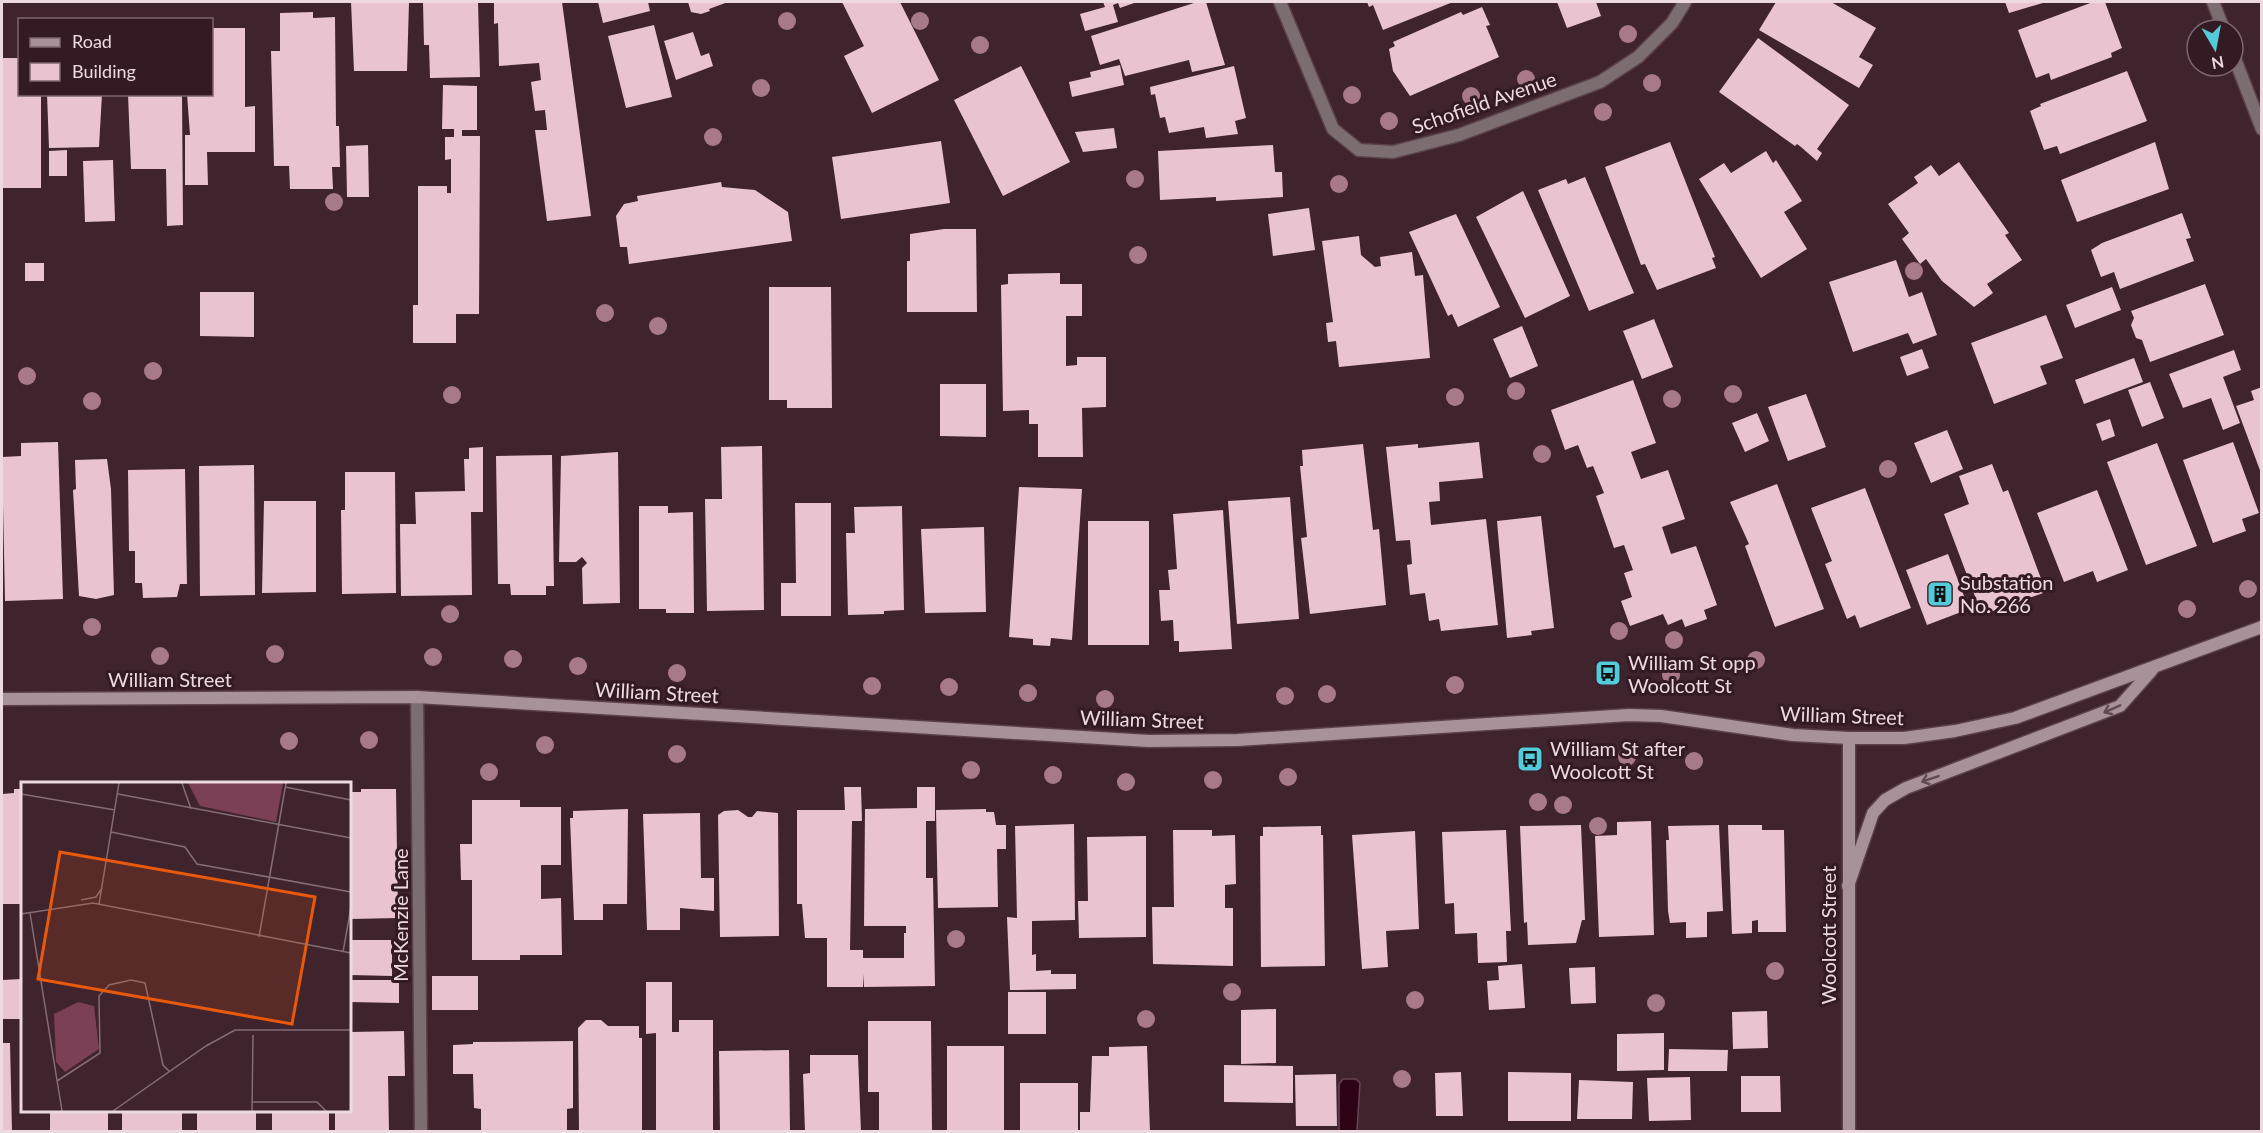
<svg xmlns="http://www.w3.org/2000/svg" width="2263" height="1133" viewBox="0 0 2263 1133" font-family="Lato,sans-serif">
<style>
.water{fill:#2e0317;stroke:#674453;stroke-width:1.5}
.building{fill:#e9c4d0}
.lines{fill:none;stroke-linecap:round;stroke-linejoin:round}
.lane-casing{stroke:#5b404a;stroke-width:15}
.street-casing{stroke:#5b404a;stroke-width:15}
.secondary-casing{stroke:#5b404a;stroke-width:15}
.lane{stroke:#7c6d71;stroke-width:12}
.street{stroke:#7c6d71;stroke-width:12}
.secondary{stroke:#a89198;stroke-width:12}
.tree{fill:#a77989}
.oneway{stroke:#624a52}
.labels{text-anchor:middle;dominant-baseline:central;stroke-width:6;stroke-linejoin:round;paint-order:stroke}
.street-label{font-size:20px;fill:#eddae0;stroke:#341a23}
.poi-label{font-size:20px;fill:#eddae0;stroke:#341a23;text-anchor:start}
.inset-road{fill:none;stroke:#856c75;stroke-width:1.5}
.view{fill:#e8590c;fill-opacity:0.15;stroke:#e8590c;stroke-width:3}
.inset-edge{fill:none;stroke:#eddae0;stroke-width:3}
</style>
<rect width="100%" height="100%" fill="#3f232d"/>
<polygon class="water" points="1343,1079 1356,1079 1360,1083 1357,1131 1339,1131 1339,1084"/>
<g class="building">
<polygon points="351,2 409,2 407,71 354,71"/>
<polygon points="423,2 478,2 480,77 430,78 429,45 424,45"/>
<polygon points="494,2 562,2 591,216 547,221 535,130 547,130 545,110 535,111 531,82 541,80 539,63 499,66 498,23 494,24"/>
<polygon points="598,2 648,2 650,11 603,23"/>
<polygon points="688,2 728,2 709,9 710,11 701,14 691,12"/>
<polygon points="842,2 900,2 939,80 872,113 844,56 864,46"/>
<polygon points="1103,2 1137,2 1120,8 1118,3 1113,5 1118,22 1085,31 1080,14 1105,7"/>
<polygon points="1197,2 1206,2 1225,65 1192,72 1189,60 1125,76 1119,59 1100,65 1091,36"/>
<polygon points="1367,2 1453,2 1383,30 1373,5 1369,7"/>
<polygon points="1557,2 1596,2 1601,16 1567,28"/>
<polygon points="1776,2 1831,2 1876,28 1859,57 1873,65 1859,88 1759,30"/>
<polygon points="2005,2 2046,2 2009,13"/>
<polygon points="2093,2 2105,2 2122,48 2111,53 2112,57 2051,80 2049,73 2036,78 2018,30"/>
<polygon points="1482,7 1490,25 1486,26 1499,57 1410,96 1393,71 1389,49 1395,46 1393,42 1461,12 1463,15"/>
<polygon points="313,12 313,18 335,17 336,126 339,126 340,167 332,167 333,189 290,189 289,166 274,166 271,51 280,51 280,13"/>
<polygon points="654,25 672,97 626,108 608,36"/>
<polygon points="212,28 245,28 245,107 255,106 255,152 207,152 208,185 185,185 185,135 190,135 187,94 212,94"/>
<polygon points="693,32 701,56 709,53 713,66 676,80 664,41"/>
<polygon points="1758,38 1849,105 1817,149 1822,153 1817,161 1801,147 1797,144 1795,146 1719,92"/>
<polygon points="2,58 20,58 20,94 41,94 41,188 2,188"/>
<polygon points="1120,65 1124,85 1072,97 1069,82 1091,77 1090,72"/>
<polygon points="1021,66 1070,162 1003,196 954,100"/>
<polygon points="1234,66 1246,118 1235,121 1238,134 1206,138 1204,127 1169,133 1165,117 1160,118 1155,94 1151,95 1150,87"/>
<polygon points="2127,71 2147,121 2060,154 2057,146 2044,150 2030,111 2041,106 2040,104"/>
<polygon points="443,85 477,86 477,130 462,130 462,136 480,136 479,314 456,314 456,343 413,343 413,305 418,305 418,186 447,186 447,193 451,193 451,159 445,160 445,137 454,137 454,129 442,129"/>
<polygon points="47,94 102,94 99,147 49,148"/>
<polygon points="128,94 182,94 183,225 167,226 166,169 131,169"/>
<polygon points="1114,128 1117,148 1083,152 1075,132"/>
<polygon points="941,141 950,203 841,219 832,157"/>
<polygon points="1670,142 1715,257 1712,258 1716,268 1657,290 1645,264 1641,265 1605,167"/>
<polygon points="2155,142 2169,189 2077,222 2061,180"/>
<polygon points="368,145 369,197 347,197 346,146"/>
<polygon points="1273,145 1275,172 1282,172 1283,197 1216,201 1216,197 1160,200 1158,151"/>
<polygon points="67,150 67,176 49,176 49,151"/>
<polygon points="1766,151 1773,163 1776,160 1802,201 1784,212 1807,249 1761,278 1699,179 1724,163 1731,173"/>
<polygon points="113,160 115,221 85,222 83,161"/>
<polygon points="1959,162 2009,233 2005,235 2022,260 1987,284 1993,293 1974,307 1942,281 1926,259 1920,264 1902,239 1909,233 1888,204 1918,183 1914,177 1931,165 1939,176"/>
<polygon points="1585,177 1634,293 1589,311 1538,190 1566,179 1568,184"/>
<polygon points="721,182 722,187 755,190 788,212 792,241 629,264 627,247 620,247 616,216 624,204 638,201 637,196"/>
<polygon points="1523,191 1570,296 1525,318 1476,217"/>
<polygon points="1309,208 1315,250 1273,256 1268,214"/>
<polygon points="2182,213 2191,238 2186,239 2194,261 2120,289 2114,272 2101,277 2091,250 2102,243"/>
<polygon points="1456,214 1500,307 1458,327 1452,314 1448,316 1409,232"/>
<polygon points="944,229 976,229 977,312 907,312 907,261 910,261 910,234"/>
<polygon points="1359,236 1361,255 1375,267 1381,266 1380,257 1412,252 1415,276 1423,275 1430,358 1339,367 1336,341 1328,342 1326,323 1333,322 1322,241"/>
<polygon points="1896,260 1909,297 1922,292 1937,335 1913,344 1908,333 1853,352 1829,282"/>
<rect x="25" y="263" width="19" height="18"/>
<polygon points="1060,273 1060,284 1082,284 1082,316 1066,316 1066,366 1077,365 1077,357 1106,357 1106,407 1082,408 1083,457 1038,457 1038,424 1029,424 1029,410 1003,411 1001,285 1008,284 1008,274"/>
<polygon points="2205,284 2224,335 2150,362 2142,340 2136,338 2131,325 2134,318 2131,311"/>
<polygon points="769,287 831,287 832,408 787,408 787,400 769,400"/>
<polygon points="2112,287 2121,310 2075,328 2066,305"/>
<polygon points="200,292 254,292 254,337 200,336"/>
<polygon points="2046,315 2063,358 2040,366 2047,384 1994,404 1971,343"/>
<polygon points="1654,319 1673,367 1642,379 1623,331"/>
<polygon points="1522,326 1538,366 1510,378 1493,339"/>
<polygon points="1922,349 1929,368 1907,376 1900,357"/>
<polygon points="2234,350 2241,370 2223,377 2240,423 2223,430 2211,398 2183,408 2169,374"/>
<polygon points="2134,358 2143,382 2084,404 2075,380"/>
<polygon points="1633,380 1656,443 1631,452 1641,479 1668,470 1685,519 1662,527 1671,554 1696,546 1717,605 1704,610 1707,619 1685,627 1682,619 1668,625 1663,614 1630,626 1621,601 1632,597 1624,573 1633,570 1624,545 1614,548 1596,496 1604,493 1593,466 1587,468 1578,445 1565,450 1551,410"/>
<polygon points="2150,382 2164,418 2142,427 2128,390"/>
<polygon points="940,384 986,384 986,437 940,436"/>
<polygon points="2262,387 2262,473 2261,473 2236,406 2254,400 2251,391"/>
<polygon points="1806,394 1826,447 1788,461 1768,407"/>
<polygon points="1757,413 1769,441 1745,452 1732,423"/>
<polygon points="2110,419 2115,436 2102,441 2096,424"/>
<polygon points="1947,430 1963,469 1931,483 1914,443"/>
<polygon points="58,442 63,599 5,601 2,457 21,456 21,443"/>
<polygon points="1479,442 1483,478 1439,482 1440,501 1429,502 1431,525 1486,519 1498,625 1441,631 1439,619 1429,621 1425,593 1410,595 1407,565 1412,564 1410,540 1396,541 1386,447 1418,444 1418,448"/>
<polygon points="2233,442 2259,513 2242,519 2246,531 2213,543 2183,460"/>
<polygon points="2157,443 2197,546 2146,565 2107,462"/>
<polygon points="1363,444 1373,530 1379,529 1386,605 1310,614 1301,538 1307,537 1300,466 1303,466 1302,450"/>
<polygon points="762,446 764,610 707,611 705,499 722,499 721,447"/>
<polygon points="483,447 483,512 471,512 472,595 401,596 400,524 416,524 415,492 465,491 464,459 469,459 469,448"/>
<polygon points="618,452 620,603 583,604 582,568 587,563 582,557 576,562 559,562 561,456"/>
<polygon points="552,455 554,586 546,586 546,595 511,595 510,584 498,584 496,456"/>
<polygon points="107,459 111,489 114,595 96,599 79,596 73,490 76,489 75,460"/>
<polygon points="1992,464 2003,492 2008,490 2046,592 1982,615 1944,514 1969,504 1959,476"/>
<polygon points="254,465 255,595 200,596 199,466"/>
<polygon points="185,469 187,584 180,584 177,597 143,598 142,583 135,583 135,551 129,551 128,470"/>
<polygon points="345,472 395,472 396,593 342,594 341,510 345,510"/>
<polygon points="1777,484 1824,609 1775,627 1745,546 1749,544 1730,502"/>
<polygon points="1019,487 1082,489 1072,640 1051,638 1050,646 1033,645 1033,639 1009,637"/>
<polygon points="1865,488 1911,608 1860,628 1855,615 1847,619 1825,564 1832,561 1811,508"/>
<polygon points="2097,490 2128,570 2097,582 2093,571 2064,582 2037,513"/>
<polygon points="1290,497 1299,619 1237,624 1228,501"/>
<polygon points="264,501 316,501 316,592 262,593"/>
<polygon points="795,503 831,503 831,616 781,616 781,583 796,583"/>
<polygon points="639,506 668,506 668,513 693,512 694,613 666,613 666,609 639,609"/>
<polygon points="902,506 904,610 884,611 884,614 848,615 846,533 855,533 854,507"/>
<polygon points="1223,510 1232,649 1179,652 1179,641 1174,641 1173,620 1161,621 1159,590 1170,590 1168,570 1177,569 1173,514"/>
<polygon points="1541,516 1554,628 1531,631 1532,635 1507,638 1497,521"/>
<rect x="1088" y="521" width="61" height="124"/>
<polygon points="984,527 986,612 925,613 921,529"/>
<polygon points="1948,554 1969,609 1927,625 1906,570"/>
<polygon points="844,787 861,787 862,821 852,821 850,950 863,950 863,958 904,958 904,933 906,933 906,926 864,926 865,809 917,808 917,787 935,787 935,821 926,821 926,878 933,878 935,986 864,987 864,974 863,987 827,987 827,938 805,938 802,904 797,904 797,810 845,810"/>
<polygon points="14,789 22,789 22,904 2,904 2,794 14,793"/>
<polygon points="361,789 396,789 398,918 350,919 350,792 361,792"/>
<polygon points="472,800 520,800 520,807 561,807 561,865 541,865 541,899 561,898 562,955 520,955 520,960 472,960 472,880 461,880 460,844 472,844"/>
<polygon points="628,809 627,904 603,904 603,920 574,920 570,818 573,818 573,811"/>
<polygon points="986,809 986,812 994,812 996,825 1006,825 1006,849 997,849 998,907 938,908 936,810"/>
<polygon points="738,810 748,817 752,817 757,811 778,813 779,936 720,937 718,815 724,811"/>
<polygon points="700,813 701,878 714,878 714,911 680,908 680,930 647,930 643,814"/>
<polygon points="1651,821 1654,935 1599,937 1595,836 1617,835 1617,822"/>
<polygon points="1074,824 1075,920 1032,921 1032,955 1036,954 1036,971 1051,970 1051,974 1076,974 1076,989 1010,990 1007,917 1017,918 1015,826"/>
<polygon points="1581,825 1585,920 1582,920 1576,943 1528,945 1527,922 1524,923 1520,826"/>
<polygon points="1719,825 1723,911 1707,912 1707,937 1686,938 1686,922 1670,923 1668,911 1666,840 1669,840 1668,826"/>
<polygon points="1728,825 1762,825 1762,830 1784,830 1786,932 1758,932 1758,920 1752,921 1752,933 1732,934"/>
<polygon points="1321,826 1321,835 1323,835 1325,966 1261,967 1260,836 1263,836 1263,827"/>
<polygon points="1173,830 1212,830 1212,836 1235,835 1236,884 1225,885 1225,908 1233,908 1233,966 1153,964 1152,907 1174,907"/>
<polygon points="1506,830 1511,931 1506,931 1507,962 1478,963 1477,933 1455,934 1454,903 1445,904 1442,832"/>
<polygon points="1415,831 1419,929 1386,931 1388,967 1362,969 1352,835"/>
<polygon points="1146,836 1146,937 1079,938 1078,901 1088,901 1087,837"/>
<polygon points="350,940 392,940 392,976 350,975"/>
<polygon points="1522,964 1525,1008 1489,1010 1487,981 1499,980 1498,966"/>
<polygon points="1595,967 1596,1003 1571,1004 1569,968"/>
<rect x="432" y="976" width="46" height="34"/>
<polygon points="22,979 22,1019 2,1019 2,980"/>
<polygon points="350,980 399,980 399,1003 350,1002"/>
<polygon points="646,982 672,982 672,1032 679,1032 679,1020 713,1020 713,1132 656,1132 656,1033 646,1034"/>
<rect x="1008" y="992" width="38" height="42"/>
<polygon points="1276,1009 1276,1063 1241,1064 1241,1010"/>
<polygon points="1767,1011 1768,1048 1733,1049 1732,1012"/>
<polygon points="586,1020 601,1020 608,1026 639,1026 639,1038 642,1038 642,1132 579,1132 578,1028"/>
<polygon points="868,1021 931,1021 932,1132 879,1132 879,1092 868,1092"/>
<polygon points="404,1031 405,1076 388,1076 389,1132 335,1132 335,1110 350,1110 350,1032"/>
<polygon points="1664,1033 1664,1070 1617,1071 1617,1034"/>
<polygon points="573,1041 573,1108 567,1109 567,1130 481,1131 481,1109 474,1108 473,1074 453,1074 453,1045 473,1044 473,1042"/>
<polygon points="2,1043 10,1043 12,1132 2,1132"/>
<rect x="947" y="1046" width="57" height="86"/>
<polygon points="1147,1046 1150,1132 1080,1132 1080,1112 1090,1112 1092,1056 1109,1056 1109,1047"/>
<polygon points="1669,1049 1728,1050 1727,1071 1668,1071"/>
<polygon points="789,1050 790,1132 720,1132 719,1051"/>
<polygon points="810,1055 858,1055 861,1132 805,1132 803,1074 810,1073"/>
<polygon points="1224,1065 1293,1066 1293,1103 1224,1102"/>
<polygon points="1461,1072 1463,1116 1436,1116 1435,1073"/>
<polygon points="1508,1072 1571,1073 1571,1121 1508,1121"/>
<polygon points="1336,1074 1337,1126 1296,1126 1295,1075"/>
<polygon points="1741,1076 1780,1076 1781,1112 1741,1112"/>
<polygon points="1690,1077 1691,1120 1649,1121 1647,1078"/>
<polygon points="1579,1080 1633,1082 1632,1119 1577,1119"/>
<rect x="1020" y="1083" width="58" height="49"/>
<rect x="50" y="1110" width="58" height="22"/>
<rect x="122" y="1110" width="60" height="22"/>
<rect x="197" y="1110" width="59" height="22"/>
<rect x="272" y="1110" width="57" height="22"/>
</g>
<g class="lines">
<g class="lane-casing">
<polyline id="lane" points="417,697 421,1132"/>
</g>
<g class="street-casing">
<g id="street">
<polyline points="1280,2 1333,129 1359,150 1393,152 1459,135 1600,82 1638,57 1672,23 1685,2"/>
<polyline points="2213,2 2224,30"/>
<polyline points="2233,54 2262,129"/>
</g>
</g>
<g class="secondary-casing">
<g id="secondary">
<polyline points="2,699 417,697 1149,741 1238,740 1629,715 1661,716 1793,735 1849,738 1904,738 1955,731 2015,718 2262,627"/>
<polyline points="1849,738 1849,1132"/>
<polyline points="1848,886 1873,813 1885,800 1906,788 2120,706 2152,670"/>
</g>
</g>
<use href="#lane" class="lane"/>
<use href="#street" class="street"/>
<use href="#secondary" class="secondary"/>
</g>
<g class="tree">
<circle cx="787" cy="21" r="9"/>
<circle cx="920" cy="21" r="9"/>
<circle cx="1628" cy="34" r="9"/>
<circle cx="980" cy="45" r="9"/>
<circle cx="1526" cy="79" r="9"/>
<circle cx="1652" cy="83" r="9"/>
<circle cx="761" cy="88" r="9"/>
<circle cx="1352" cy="95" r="9"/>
<circle cx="1471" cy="96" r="9"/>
<circle cx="1603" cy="112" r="9"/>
<circle cx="1389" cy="121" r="9"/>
<circle cx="713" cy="137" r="9"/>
<circle cx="1135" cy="179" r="9"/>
<circle cx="1339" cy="184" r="9"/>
<circle cx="334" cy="202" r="9"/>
<circle cx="1138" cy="255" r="9"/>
<circle cx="1914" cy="271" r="9"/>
<circle cx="605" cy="313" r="9"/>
<circle cx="658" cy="326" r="9"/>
<circle cx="153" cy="371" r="9"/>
<circle cx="27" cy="376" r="9"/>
<circle cx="1516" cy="391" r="9"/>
<circle cx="1733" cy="394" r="9"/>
<circle cx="452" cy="395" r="9"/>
<circle cx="1455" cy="397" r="9"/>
<circle cx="1672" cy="399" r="9"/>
<circle cx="92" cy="401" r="9"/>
<circle cx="1542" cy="454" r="9"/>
<circle cx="1888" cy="469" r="9"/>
<circle cx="2248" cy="589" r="9"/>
<circle cx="2187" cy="609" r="9"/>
<circle cx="450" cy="614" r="9"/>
<circle cx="92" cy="627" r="9"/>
<circle cx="1619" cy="631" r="9"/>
<circle cx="1674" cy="640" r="9"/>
<circle cx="275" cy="654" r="9"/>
<circle cx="160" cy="656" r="9"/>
<circle cx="433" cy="657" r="9"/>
<circle cx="513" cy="659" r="9"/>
<circle cx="1756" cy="660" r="9"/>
<circle cx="578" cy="666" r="9"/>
<circle cx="677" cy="673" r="9"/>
<circle cx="1671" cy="675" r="9"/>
<circle cx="1455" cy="685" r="9"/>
<circle cx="872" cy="686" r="9"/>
<circle cx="949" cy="687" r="9"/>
<circle cx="1028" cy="693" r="9"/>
<circle cx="1327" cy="694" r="9"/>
<circle cx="1285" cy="696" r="9"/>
<circle cx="1105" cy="699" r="9"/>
<circle cx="369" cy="740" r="9"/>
<circle cx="289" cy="741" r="9"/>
<circle cx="545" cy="745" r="9"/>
<circle cx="677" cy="754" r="9"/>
<circle cx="1627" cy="757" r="9"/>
<circle cx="1694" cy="761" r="9"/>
<circle cx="971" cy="770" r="9"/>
<circle cx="489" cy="772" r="9"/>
<circle cx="1053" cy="775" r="9"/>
<circle cx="1288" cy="777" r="9"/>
<circle cx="1213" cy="780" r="9"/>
<circle cx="1126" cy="782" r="9"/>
<circle cx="1538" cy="802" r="9"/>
<circle cx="1563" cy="805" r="9"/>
<circle cx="1598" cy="826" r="9"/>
<circle cx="956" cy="939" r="9"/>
<circle cx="1775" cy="971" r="9"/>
<circle cx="1232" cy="992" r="9"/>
<circle cx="1415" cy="1000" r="9"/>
<circle cx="1656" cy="1003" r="9"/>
<circle cx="1146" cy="1019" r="9"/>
<circle cx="1402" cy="1079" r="9"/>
</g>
<defs><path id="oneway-shaft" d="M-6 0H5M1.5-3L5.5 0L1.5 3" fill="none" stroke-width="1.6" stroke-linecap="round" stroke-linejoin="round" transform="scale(1.5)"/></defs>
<g class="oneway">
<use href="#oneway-shaft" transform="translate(2112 709) rotate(156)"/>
<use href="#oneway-shaft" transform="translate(1930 779) rotate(161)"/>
</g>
<defs>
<g id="building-square" transform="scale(1.35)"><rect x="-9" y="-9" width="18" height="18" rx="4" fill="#53cbdb" stroke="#341a23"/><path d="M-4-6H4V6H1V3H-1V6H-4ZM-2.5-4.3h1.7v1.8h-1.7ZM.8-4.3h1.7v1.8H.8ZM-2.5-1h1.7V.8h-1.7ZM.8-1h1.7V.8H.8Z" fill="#111"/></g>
<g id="bus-square" transform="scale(1.35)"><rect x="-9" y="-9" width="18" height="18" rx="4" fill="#53cbdb" stroke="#341a23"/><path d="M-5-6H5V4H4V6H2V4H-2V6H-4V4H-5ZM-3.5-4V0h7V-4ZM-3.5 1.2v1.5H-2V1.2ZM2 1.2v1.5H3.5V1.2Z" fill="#111"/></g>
</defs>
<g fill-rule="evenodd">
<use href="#building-square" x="1940" y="594"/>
<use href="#bus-square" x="1608" y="673"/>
<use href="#bus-square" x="1530" y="759"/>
</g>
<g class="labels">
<g class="street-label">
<text transform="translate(1484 102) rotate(-19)">Schofield Avenue</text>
<text x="170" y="679">William Street</text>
<text transform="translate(657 692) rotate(3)">William Street</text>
<text transform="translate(1842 715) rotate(2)">William Street</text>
<text transform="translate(1142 719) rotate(2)">William Street</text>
<text transform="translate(400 915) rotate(-90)">McKenzie Lane</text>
<text transform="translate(1828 935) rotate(-90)">Woolcott Street</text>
</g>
<g class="poi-label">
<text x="1960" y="582">Substation<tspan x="1960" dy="23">No. 266</tspan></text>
<text x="1628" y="662">William St opp<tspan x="1628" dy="23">Woolcott St</tspan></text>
<text x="1550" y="748">William St after<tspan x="1550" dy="23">Woolcott St</tspan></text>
</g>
</g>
<g transform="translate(21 782)">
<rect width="330" height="330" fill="#3f232d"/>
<path d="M167,1H262L255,40L179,24ZM57,220L73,224L78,267L44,290L35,280L33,232Z" fill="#7b3f56"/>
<path class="inset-road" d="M161,1L170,27M264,5L330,18M0,12L94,28M97,12L330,56M90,50L164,65L176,82L330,110M60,118L75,115L81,106M78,122L98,1M9,131L41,329M0,132L72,121L330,171M238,155L265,1M322,170L330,125M36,299L79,271L78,214L88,203L110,198L124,201L142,283L148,289M231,320H296L305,329M92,329L185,264L214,248H330M231,329L232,253"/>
<path class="view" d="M39,70L294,115L271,242L17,197Z"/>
<rect width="330" height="330" class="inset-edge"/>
</g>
<rect width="2263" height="1133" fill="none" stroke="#eddae0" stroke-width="6"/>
<rect x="18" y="18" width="195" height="78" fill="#341a23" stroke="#7e676f" stroke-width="1.5"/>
<rect x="30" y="38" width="30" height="9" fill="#a89198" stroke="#7e676f" stroke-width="1.5"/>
<text x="72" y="48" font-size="18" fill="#eddae0">Road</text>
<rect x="30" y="63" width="30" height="18" fill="#e9c4d0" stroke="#7e676f" stroke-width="1.5"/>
<text x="72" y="78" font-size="18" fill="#eddae0">Building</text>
<g transform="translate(2215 48) rotate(170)"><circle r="28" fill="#341a23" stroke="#7e676f" stroke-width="1.5"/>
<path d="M0-4.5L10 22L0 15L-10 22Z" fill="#53cbdb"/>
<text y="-9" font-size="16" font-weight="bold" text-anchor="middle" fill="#eddae0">N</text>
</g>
</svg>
